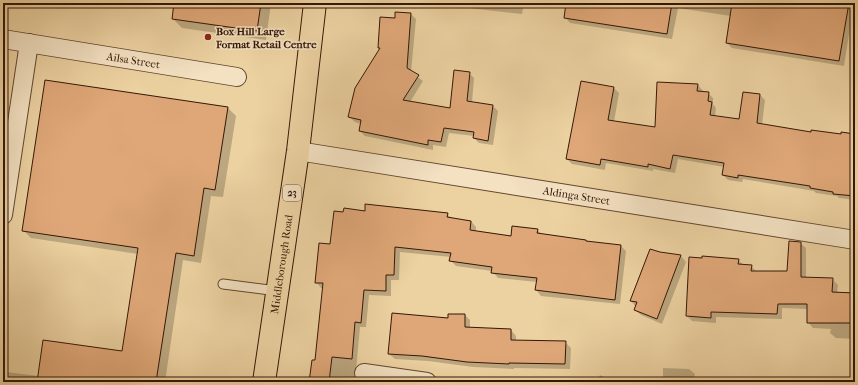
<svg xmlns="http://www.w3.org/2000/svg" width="858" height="385" viewBox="0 0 858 385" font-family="'IM FELL French Canon',serif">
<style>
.shadow{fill:#0003}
.building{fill:#dfa778;stroke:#351706}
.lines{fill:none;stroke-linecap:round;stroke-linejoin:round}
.service-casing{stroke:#63462d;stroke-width:11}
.minor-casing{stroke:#63462d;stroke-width:20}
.primary-casing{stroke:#351706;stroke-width:24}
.service{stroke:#f3e1c2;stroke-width:9}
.minor{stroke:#f3e1c2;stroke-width:18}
.primary{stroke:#ecd1a1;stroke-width:22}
.poi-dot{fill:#8f2418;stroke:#f3e1c2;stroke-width:1.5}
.labels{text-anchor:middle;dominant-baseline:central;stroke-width:3;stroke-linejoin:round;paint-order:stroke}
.shield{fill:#f3e1c2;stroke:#6e543e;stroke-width:1}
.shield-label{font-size:10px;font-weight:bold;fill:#351706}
.poi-label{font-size:11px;font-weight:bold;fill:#351706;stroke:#f3e1c2;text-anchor:start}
.street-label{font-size:11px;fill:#351706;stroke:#f3e1c2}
</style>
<rect width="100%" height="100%" fill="#ecd1a1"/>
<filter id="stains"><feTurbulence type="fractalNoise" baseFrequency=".005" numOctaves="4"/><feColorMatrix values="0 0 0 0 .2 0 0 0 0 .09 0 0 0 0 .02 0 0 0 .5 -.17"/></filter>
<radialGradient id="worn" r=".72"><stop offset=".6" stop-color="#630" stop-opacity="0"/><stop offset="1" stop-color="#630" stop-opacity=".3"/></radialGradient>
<g class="shadow">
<polygon points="175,3 271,3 266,40 182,28 173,19"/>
<polygon points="464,3 524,3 522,14 469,8"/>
<polygon points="567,3 854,3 844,66 732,48 727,43 731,16 678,8 672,39 570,23 565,17"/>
<polygon points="411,14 416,19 411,72 423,81 410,102 450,110 469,73 474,78 472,103 493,106 498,111 493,145 479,143 474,138 474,136 449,133 446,147 433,145 433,150 365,136 360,131 361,124 355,122 349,117 380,49 379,48 396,19"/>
<polygon points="582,82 614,88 619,93 614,122 655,128 698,85 703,91 702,93 708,93 713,98 713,104 716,108 715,117 740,120 760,95 765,100 762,125 811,133 855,135 855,200 839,198 837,196 816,193 814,191 743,179 742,182 728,180 723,175 724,167 678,159 675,173 653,169 653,171 606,163 605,170 572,164 567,159"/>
<polygon points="3,86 6,91 3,110"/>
<polygon points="228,108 236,116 223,197 211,196 201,263 183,260 165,382 5,382 6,372 39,376 123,352 138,254 31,238 24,231"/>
<polygon points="365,212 447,214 452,219 471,221 476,227 476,232 512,237 537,230 543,235 587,242 621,246 626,251 620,304 541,296 536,290 537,282 498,278 492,271 456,266 450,260 451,257 400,252 399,280 391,280 391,296 369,295 366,327 360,327 355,382 310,382 315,361 323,288 321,288 316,282 331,245"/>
<polygon points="800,243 806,248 806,278 832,279 838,285 837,293 855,294 855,339 836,338 830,333 831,329 813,328 808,322 808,309 782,308 782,319 716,317 716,323 692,321 687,316 738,260 744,265 751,266 757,272 788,272"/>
<polygon points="659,253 681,256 686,262 662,324 641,315 635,310 636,307 631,301"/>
<polygon points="465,315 470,320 470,328 511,330 516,336 516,341 565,342 571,348 570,369 514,368 514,369 473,367 428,361 395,359 389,354 449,319"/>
<polygon points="663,368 689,369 695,374 694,382 663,382"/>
<polygon points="600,375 613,382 596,382"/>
</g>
<g class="building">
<polygon points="174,3 261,3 257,31 172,19"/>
<polygon points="566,3 672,3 667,34 564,18"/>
<polygon points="732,3 849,3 839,61 726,43"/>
<polygon points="395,12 411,13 407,68 419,75 403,100 450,108 454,70 470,72 467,101 493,105 488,141 473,138 474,132 444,128 441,142 428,140 428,145 359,131 361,120 348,117 355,88 380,48 378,48 380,17 395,18"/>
<polygon points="45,80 228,107 215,190 204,188 194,256 176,253 156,382 37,382 43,340 122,351 138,248 22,231"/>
<polygon points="581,81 614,87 608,120 655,127 657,82 698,84 697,91 709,92 708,101 712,102 710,115 739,119 743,92 760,94 757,123 811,132 811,130 841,134 841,132 855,134 855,196 833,194 833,192 810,188 810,186 738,175 738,178 722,175 724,163 673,155 670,169 648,164 648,167 601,159 600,165 566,159"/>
<polygon points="365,204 448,213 447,217 471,221 470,230 511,236 512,226 538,229 537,233 586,240 586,241 621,245 615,300 535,290 537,278 491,273 492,267 449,261 451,253 395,247 394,275 386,275 386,291 364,290 361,323 355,322 352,359 332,357 329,382 309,382 312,360 315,360 323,283 315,283 319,243 330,244 334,211 343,212 344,208 365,211"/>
<polygon points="789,241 801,242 801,277 833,278 832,292 855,293 855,323 807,323 807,304 778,304 777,314 711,312 711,318 686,316 689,257 702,258 702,256 739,259 738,264 752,265 751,271 787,271"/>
<polygon points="650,249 660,252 681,255 657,319 634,310 637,302 630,301"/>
<polygon points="392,313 448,318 448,314 465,314 465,327 511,329 511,340 566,341 565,364 509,363 509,364 467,362 422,356 388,354"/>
</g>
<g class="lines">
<g class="service-casing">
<polyline id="service" points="223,284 278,291"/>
</g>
<g class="minor-casing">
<g id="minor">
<path id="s1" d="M3,39L237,77"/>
<path id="s2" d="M298,151L855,240"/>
<polyline points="3,215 29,43"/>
<polyline points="364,373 427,382"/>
</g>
</g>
<g class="primary-casing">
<g id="primary">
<path id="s3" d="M264,382L298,151L315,3"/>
</g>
</g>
<use href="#service" class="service"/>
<use href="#minor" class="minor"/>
<use href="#primary" class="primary"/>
</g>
<circle class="poi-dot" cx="208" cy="37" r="4"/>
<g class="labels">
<rect class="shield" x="283" y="185" width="18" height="16" rx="3"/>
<g class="shield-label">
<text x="292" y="193">23</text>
</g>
<g class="poi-label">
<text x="216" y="31">Box Hill Large<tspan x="216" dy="13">Format Retail Centre</tspan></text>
</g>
<g class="street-label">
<text stroke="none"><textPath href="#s1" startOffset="132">Ailsa Street</textPath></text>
<text stroke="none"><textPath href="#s2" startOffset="282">Aldinga Street</textPath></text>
<text stroke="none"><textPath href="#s3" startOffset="119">Middleborough Road</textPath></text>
</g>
</g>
<rect width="858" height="385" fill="none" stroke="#ecd1a1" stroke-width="16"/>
<rect x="4" y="4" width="850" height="377" fill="none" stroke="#351706" stroke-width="2"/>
<rect x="8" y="8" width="842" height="369" fill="none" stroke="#351706"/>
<rect width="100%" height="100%" filter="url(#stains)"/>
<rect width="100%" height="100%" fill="url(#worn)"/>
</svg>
